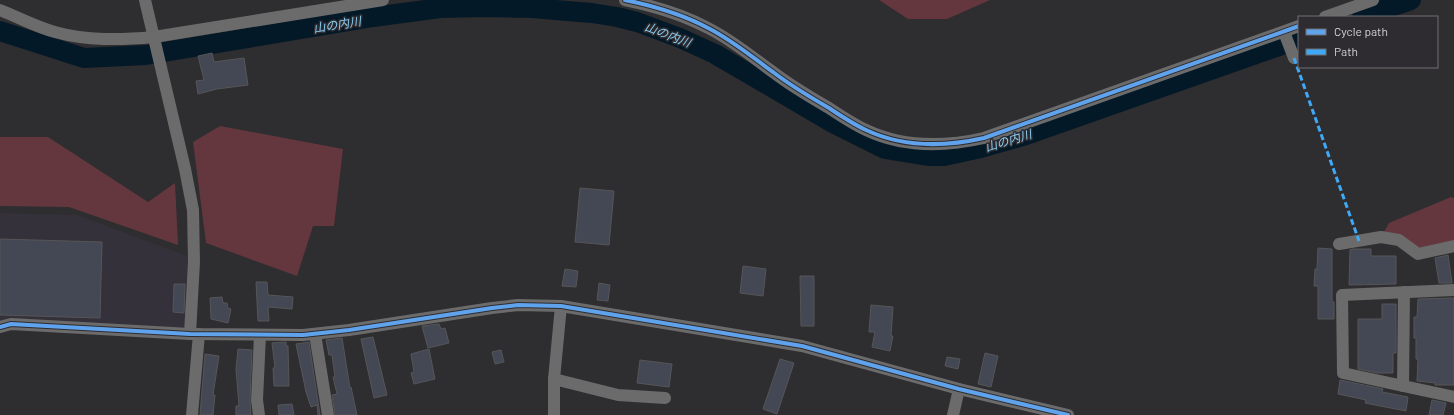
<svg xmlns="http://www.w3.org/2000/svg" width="1454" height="415" viewBox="0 0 1454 415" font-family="Barlow,'Noto Sans JP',sans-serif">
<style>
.built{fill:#35313a}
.green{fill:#64373f}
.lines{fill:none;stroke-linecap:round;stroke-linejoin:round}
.river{stroke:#041927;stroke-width:20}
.building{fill:#444754;stroke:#565658}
.street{stroke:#6b6b6b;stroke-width:12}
.quiet{stroke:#3fa9f5;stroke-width:3;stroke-dasharray:6 3;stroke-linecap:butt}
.cycleway-casing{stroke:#2e2c30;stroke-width:6}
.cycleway{stroke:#60a3ed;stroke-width:4}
.labels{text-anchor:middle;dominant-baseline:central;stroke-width:3;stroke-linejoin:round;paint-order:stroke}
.water-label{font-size:12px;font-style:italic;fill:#8ccff5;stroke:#2e2c30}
</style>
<rect width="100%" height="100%" fill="#2e2d2f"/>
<polygon class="built" points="0,213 77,215 190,257 187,328 0,324"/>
<g class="green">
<polygon points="879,0 990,0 947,19 908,19"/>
<polygon points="220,126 343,149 334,226 313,226 297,276 206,243 193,142"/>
<polygon points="0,137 48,137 148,202 175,183 178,245 69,207 0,206"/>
<polygon points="1451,197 1454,198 1454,241 1420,250 1383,234 1389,223"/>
</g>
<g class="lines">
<g class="river">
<polyline points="1362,17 1411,0"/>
<polyline points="0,31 84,58 146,55 373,17 440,8 484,7 533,8 567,11 592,13 617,17 637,22 680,38 715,54 833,123 885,149 928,156 944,156 981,148 1023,136 1299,39"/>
</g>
</g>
<g class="building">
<polygon points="212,53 214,62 244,58 248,85 217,89 198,94 196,81 204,80 198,56"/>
<polygon points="580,188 614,191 609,245 575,242"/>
<polygon points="0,239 102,242 100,318 0,315"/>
<polygon points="1318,248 1332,249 1332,302 1334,302 1334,319 1318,319 1318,286 1314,286 1315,269 1317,269"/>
<polygon points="1353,249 1371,249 1371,256 1396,256 1396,284 1349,285 1350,250"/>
<polygon points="1448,255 1452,283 1439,283 1435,258"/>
<polygon points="743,266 766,269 763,296 740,293"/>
<polygon points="565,269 578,271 576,287 562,286"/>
<polygon points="800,276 814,276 814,326 801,326"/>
<polygon points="256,282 267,282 268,295 293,297 292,309 268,307 269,321 258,321"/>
<polygon points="599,283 610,285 608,301 597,300"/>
<polygon points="174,284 185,284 184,313 173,312"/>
<polygon points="222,297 223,303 227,303 228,308 231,309 228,323 211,319 210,298"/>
<polygon points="1454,298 1454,385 1435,385 1435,383 1417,381 1418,359 1416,359 1416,338 1414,338 1414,317 1417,317 1418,299"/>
<polygon points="1382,304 1396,304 1396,353 1393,353 1393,373 1377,373 1358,369 1358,319 1382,319"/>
<polygon points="871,305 893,307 891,336 893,336 890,351 872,347 875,332 869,332"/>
<polygon points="439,324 441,329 445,328 449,343 428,348 422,326"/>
<polygon points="373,337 387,395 374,398 361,339"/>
<polygon points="342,338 350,388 351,387 357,415 335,415 332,395 337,394 333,377 335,377 332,355 329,355 326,340"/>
<polygon points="286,342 286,346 288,346 289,386 274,386 273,368 275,368 272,343"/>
<polygon points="309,342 320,415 318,415 317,405 311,407 306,392 296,344"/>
<polygon points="238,349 252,350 250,400 251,415 236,415 236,406 239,406 236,369"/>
<polygon points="429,349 435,379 414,384 411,373 414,372 411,354"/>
<polygon points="501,350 504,362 495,364 492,352"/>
<polygon points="985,353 998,356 991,387 978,384"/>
<polygon points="205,354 219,356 213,395 215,395 213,415 200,415"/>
<polygon points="947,357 960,359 958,369 945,366"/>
<polygon points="780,359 794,363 777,414 763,409"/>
<polygon points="640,360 672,364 669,387 637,383"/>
<polygon points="1340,380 1383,389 1382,392 1408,397 1406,411 1365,403 1366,400 1338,394"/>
<polygon points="1432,400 1446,403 1443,415 1429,415"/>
<polygon points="292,404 294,415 279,415 278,405"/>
</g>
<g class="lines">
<g class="street">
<polyline points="145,0 185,169 193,210 194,262 190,334"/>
<path d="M625,0C654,6 682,14 708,28C732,40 752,57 773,72C791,86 810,97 829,108C841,116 853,124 866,130C904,148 944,147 984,138L1299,26"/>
<path d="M0,10C18,17 36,27 55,32C87,41 121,40 154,37L383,0"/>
<polyline points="1325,17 1373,0"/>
<polyline points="1284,32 1294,58"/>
<polyline points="1339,244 1381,237 1399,240 1418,254 1454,246"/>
<polyline points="1454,290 1342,295 1343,373 1454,397"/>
<polyline points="0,327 11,324 190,334 303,335 349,330 492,308 518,305 561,306 802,346 959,389 1068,415"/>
<polyline points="315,334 328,415"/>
<polyline points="554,379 618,395 665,398"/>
<polyline points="1403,386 1404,292"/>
<polyline points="192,415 199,334"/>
<polyline points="259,415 257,400 260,335"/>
<polyline points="554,415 554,379 561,306"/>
<polyline points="953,415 959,389"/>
</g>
<polyline class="quiet" points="1294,58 1359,241"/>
<g class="cycleway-casing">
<g id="cycleway">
<path d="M625,0C654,6 682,14 708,28C732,40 752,57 773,72C791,86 810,97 829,108C841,116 853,124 866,130C904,148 944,147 984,138L1299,26"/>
<polyline points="0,327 11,324 190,334 303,335 349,330 492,308 518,305 561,306 802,346 959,389 1068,415"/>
</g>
</g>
<use href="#cycleway" class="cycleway"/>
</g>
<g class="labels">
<g class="water-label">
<text transform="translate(337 24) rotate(-9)">山の内川</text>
<text transform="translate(668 34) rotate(21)">山の内川</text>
<text transform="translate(1008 140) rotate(-17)">山の内川</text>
</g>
</g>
<rect x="1298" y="16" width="140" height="52" fill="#2e2c30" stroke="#706e72"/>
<rect x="1306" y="29" width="20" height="6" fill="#60a3ed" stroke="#706e72"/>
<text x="1334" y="36" font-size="12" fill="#d2d1d4">Cycle path</text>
<rect x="1306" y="49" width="20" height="6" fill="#3fa9f5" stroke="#706e72"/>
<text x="1334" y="56" font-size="12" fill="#d2d1d4">Path</text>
</svg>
